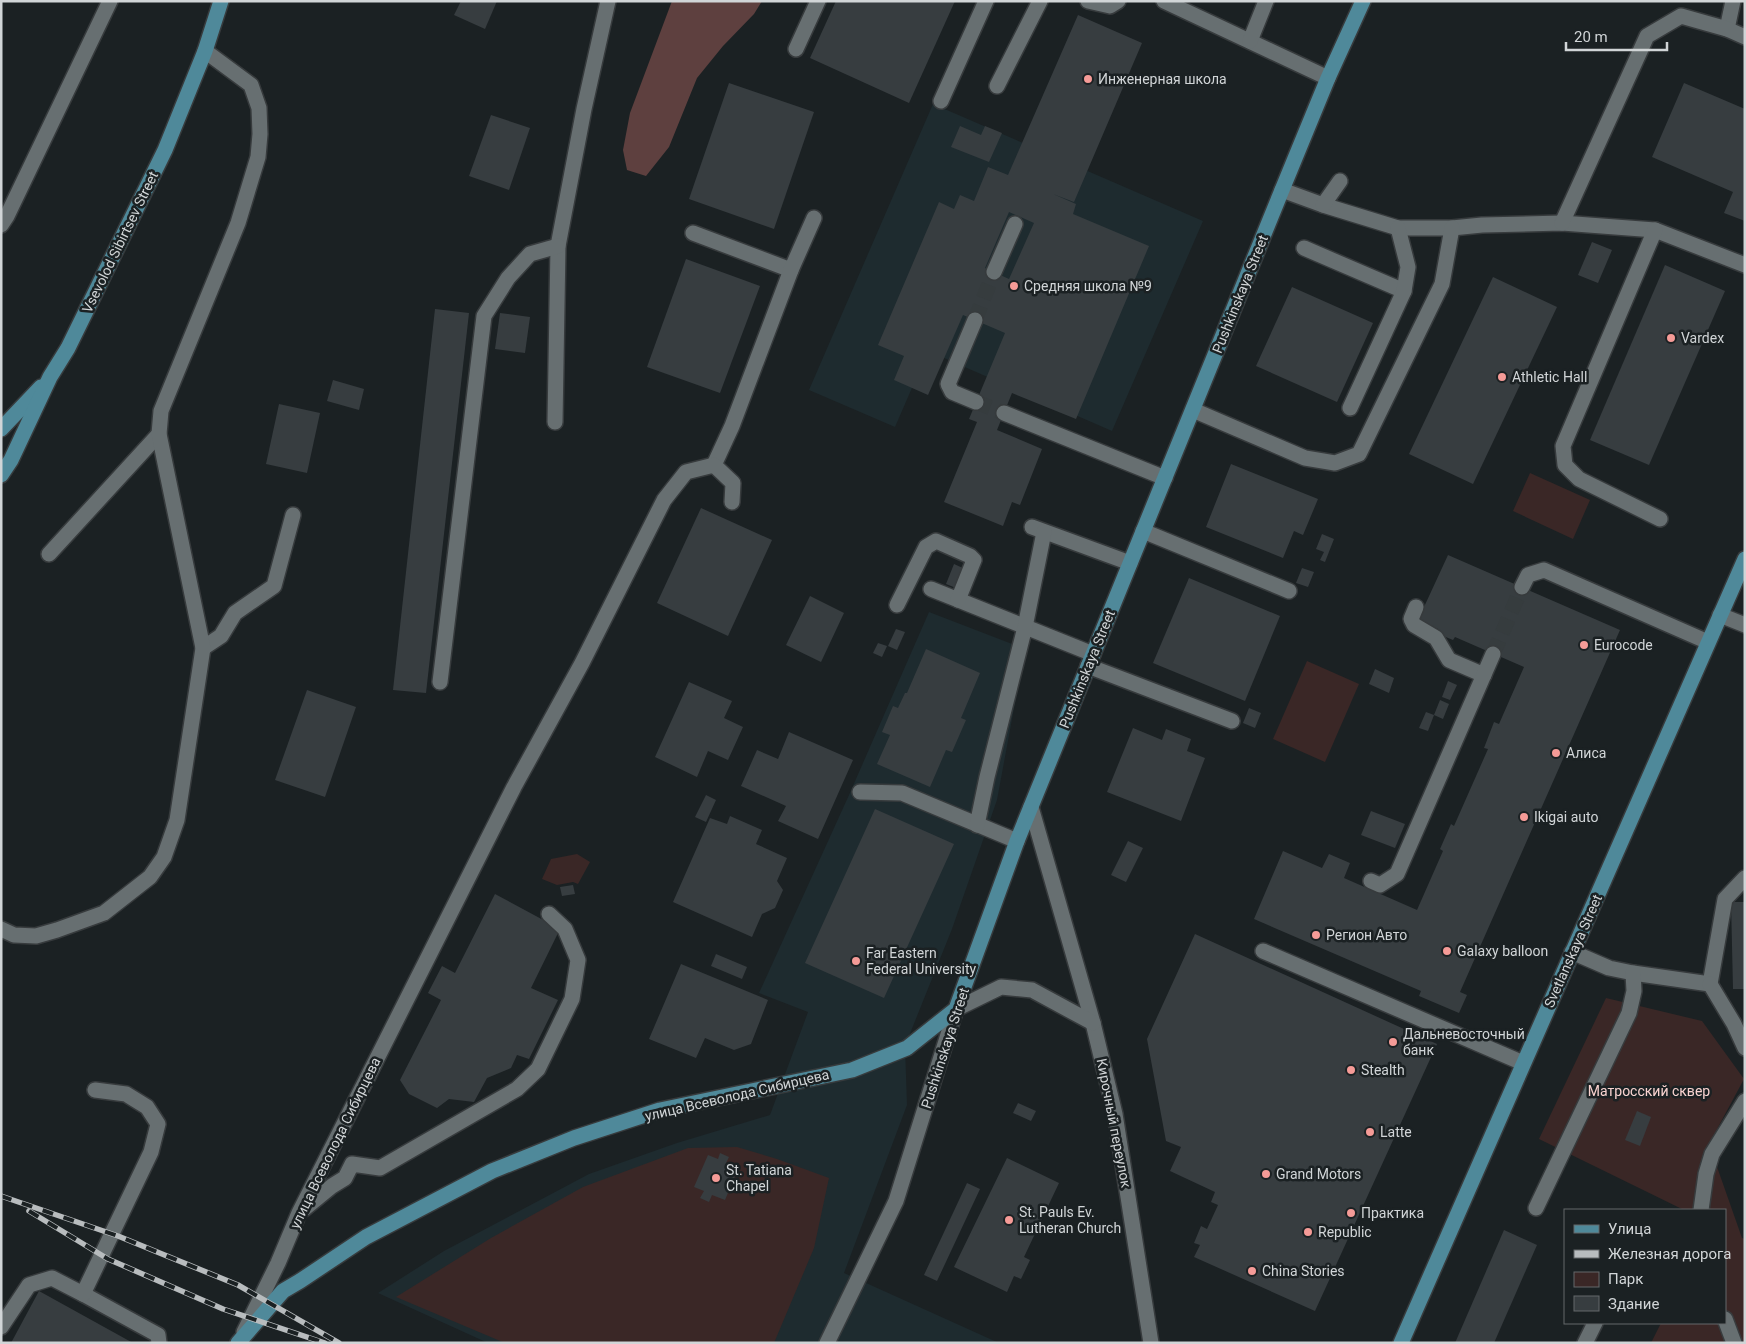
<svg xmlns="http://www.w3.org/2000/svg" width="1746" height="1344" viewBox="0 0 1746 1344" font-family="Roboto,sans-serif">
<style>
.built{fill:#1e2b2f}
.green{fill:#3a2726}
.forest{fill:#5e403f}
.building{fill:#373d40;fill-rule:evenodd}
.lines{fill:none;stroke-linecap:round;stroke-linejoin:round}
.minor-tunnel{stroke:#363c3e;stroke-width:15;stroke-dasharray:15 8;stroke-linecap:butt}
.minor-casing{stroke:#373b3d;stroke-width:18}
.major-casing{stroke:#373b3d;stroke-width:18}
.minor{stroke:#676f71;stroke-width:15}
.major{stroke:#4f899a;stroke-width:15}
.rail-casing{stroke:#b8bcbe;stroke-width:5.5}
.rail{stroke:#1b2123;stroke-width:4;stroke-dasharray:11;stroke-linecap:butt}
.poi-dot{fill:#f59b97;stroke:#1b2123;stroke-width:2}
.labels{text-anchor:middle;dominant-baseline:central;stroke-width:5;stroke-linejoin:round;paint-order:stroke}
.poi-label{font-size:14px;fill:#d1d5d7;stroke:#1b2123;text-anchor:start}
.street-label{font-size:14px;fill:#d1d5d7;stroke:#1b2123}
.park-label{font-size:14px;fill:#f9d3d0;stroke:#1b2123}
</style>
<rect width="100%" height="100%" fill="#1b2123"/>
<g class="built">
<polygon points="933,104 1203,221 1112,431 928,351 895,427 809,390"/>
<polygon points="929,612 1025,649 997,800 952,929 905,1046 907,1105 844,1273 999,1343 488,1343 378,1293 444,1251 589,1174 677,1143 770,1115 808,1012 759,993 849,795"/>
</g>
<g class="green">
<polygon points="1530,473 1590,500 1573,539 1513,511"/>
<polygon points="1307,661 1359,684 1325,762 1273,739"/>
<polygon points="577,854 590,862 578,884 573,882 557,885 542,879 551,859"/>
<polygon points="1606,998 1702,1021 1744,1079 1709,1144 1742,1238 1745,1239 1745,1343 1651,1343 1661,1323 1725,1323 1725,1210 1684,1210 1539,1139"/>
<polygon points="737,1147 777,1159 829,1178 814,1248 774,1343 505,1343 396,1297 491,1238 583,1187 688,1148"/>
</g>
<polygon class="forest" points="672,1 762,1 754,14 723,46 697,78 669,147 646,176 627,170 623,150 630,113"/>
<g class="building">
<polygon points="461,1 497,1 485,29 454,15"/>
<polygon points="836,1 955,1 909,103 810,58"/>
<path d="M1078,15L1142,43L1074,202L1053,194L1076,204L1073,214L1149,246L1076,419L1012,393L997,430L1042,449L1020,505L1012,502L1003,526L944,502L977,422L969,419L1005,333L963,315L928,395L894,380L904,356L878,345L939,202L954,209L960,195L974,201L988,167L1008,175ZM1009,212L1034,223L1009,279L985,268Z"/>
<polygon points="729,83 814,112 774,229 689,199"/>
<polygon points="1684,83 1745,109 1745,221 1724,213 1733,192 1652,157"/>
<polygon points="491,115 530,128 509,190 469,176"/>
<polygon points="960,126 981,135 985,126 1002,133 989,162 951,147"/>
<polygon points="1592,242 1612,250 1598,283 1578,275"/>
<polygon points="686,259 760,286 720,393 647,367"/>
<polygon points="1665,265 1725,291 1649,465 1590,440"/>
<polygon points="1493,277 1557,307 1473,484 1409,454"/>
<polygon points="1292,287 1373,323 1337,402 1256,366"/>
<polygon points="435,309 469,313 426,693 393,690"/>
<polygon points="500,313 530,317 525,353 495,349"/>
<polygon points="333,380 364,389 359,410 327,401"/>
<polygon points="279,404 320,413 307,473 266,464"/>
<polygon points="1231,464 1318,499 1303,535 1294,531 1283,558 1206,527"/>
<polygon points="701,508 772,540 728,636 657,603"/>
<polygon points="1322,534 1334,539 1325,562 1320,560 1324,552 1316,549"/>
<polygon points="1448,555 1620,630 1460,992 1467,995 1459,1013 1419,996 1421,991 1254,919 1283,851 1322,868 1329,854 1350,863 1344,878 1417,910 1443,851 1440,849 1451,824 1454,826 1488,749 1484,748 1494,722 1499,724 1524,667 1455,637 1453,640 1436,633 1438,629 1418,620"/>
<polygon points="954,564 965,569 956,588 946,584"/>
<polygon points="1302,568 1314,572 1308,587 1296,583"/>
<polygon points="1189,578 1280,616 1245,701 1153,663"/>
<polygon points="810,596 844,613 821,662 786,645"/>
<polygon points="896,629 905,632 897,650 888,646"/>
<polygon points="878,643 887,646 882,657 873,653"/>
<polygon points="926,649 980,673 961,718 966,720 952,752 946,750 930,787 877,764 890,735 882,732 893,706 898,708 905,693 907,693"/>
<polygon points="1375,669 1394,678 1389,693 1369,684"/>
<polygon points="1448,681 1457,685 1450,700 1442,697"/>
<polygon points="689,682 732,701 724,718 743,727 728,760 708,751 697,777 655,757"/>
<polygon points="307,690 356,707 325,797 275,780"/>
<polygon points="1440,700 1449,704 1443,719 1434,715"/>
<polygon points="1249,708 1261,713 1255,728 1243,723"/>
<polygon points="1426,712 1434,715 1428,731 1419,728"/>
<polygon points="1133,728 1162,740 1166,729 1191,739 1187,751 1205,758 1181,821 1107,792"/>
<polygon points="789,732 853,760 818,839 778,821 786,806 741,786 757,750 778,759"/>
<polygon points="706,795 716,800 706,822 695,817"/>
<polygon points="875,809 954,844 884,998 805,963"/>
<polygon points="1371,811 1405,824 1395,848 1361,835"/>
<polygon points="730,816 762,830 756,844 787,858 777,881 783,890 775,908 762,914 752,937 673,902 710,818 727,824"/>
<polygon points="1128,841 1143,848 1126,882 1111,875"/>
<polygon points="573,885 575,894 562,896 560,887"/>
<polygon points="495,894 560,929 531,988 558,1000 529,1059 517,1055 511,1068 487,1078 474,1102 449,1099 437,1108 409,1094 400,1080 441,1000 428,993 442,966 455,973"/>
<polygon points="1731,902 1745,902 1745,989 1733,989"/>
<polygon points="1195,934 1437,1044 1315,1311 1194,1257 1200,1245 1194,1243 1201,1226 1207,1229 1218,1205 1211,1202 1215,1192 1170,1171 1181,1147 1166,1141 1147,1039"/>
<polygon points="716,954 747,967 742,979 711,966"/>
<polygon points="681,964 768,1000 751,1044 734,1050 705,1038 696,1058 649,1039"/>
<polygon points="1018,1103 1036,1111 1031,1121 1013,1113"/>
<polygon points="1637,1111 1651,1117 1640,1146 1625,1140"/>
<polygon points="720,1153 729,1157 726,1163 738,1169 725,1200 712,1195 709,1202 700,1198 704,1191 694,1187 708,1155 718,1159"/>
<polygon points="1007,1158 1059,1183 1024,1257 1030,1260 1021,1279 1014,1276 1007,1292 954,1267"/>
<polygon points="967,1183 980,1189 937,1281 924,1275"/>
<polygon points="1504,1230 1537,1245 1494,1343 1455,1343"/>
<polygon points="39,1291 133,1343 11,1343"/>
</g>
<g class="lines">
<g class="minor-tunnel">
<polyline points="975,320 994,272"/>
<polyline points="976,402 1004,413"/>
<polyline points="1493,654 1522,587"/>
</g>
<g class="minor-casing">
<g id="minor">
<polyline points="1088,1 1110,6 1118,1"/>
<polyline points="1164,1 1328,78"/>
<polyline points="1727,29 1733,1"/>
<polyline points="1250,41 1266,1"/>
<polyline points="796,49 818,1"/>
<polyline points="997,86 1040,1"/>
<polyline points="941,101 986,1"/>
<polyline points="1282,190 1323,205 1398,228 1452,228 1482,225 1562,223 1655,230 1745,265"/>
<polyline points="1323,205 1340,181"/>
<polyline points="1562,223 1647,36 1681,16 1727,29 1745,37"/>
<polyline points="1,225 7,216 110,1"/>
<polyline points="1655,230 1563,446 1565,465 1579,479 1660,519"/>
<polyline points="693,233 791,270"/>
<polyline points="1304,248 1404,291"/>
<polyline points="994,272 1015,224"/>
<polyline points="975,320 948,384 952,392 976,402"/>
<polyline points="1350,408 1404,291 1408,267 1398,228"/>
<polyline points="1193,410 1305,458 1335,463 1359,454 1442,284 1452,228"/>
<polyline points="1004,413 1165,478"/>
<polyline points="555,422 558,246 584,109 608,1"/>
<polyline points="714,465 732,426 791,270 814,218"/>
<polyline points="1032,527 1130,563"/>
<polyline points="1143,531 1289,591"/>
<polyline points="49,554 159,434"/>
<polyline points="1522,587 1528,575 1544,570 1708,642"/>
<polyline points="931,589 1093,654"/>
<polyline points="897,605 926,547 936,541 970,556 974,560 958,600"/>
<polyline points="1416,607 1411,619 1414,625 1436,638 1449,660 1484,675"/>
<polyline points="1720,615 1745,625"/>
<polyline points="203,648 221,636 235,613 274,586 293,515"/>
<polyline points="1088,666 1232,721"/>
<polyline points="440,682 484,316 508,278 530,254 558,246"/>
<polyline points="860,792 902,793 1017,841"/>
<polyline points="1031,807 1093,1023 1115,1114 1151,1343"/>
<polyline points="977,825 987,777 1025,627 1044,532"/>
<polyline points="1371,881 1380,885 1397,874 1493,654"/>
<polyline points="1,929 14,935 36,936 57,930 104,913 150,877 164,857 177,820 203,648 159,434 161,411 238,223 258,157 260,134 259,108 251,85 205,51"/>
<polyline points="1263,951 1523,1063"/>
<polyline points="1572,952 1609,968 1633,973 1710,984 1725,899 1745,878"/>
<polyline points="1710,984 1734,1024 1745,1048"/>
<polyline points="1536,1208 1629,1013 1634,991 1633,973"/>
<polyline points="304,1209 332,1186 345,1178 352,1164 380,1168 517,1089 538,1069 572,999 578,960 565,929 549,914"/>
<polyline points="1701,1210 1706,1174 1712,1154 1745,1101"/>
<polyline points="83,1294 158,1335 159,1343"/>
<polyline points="1725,1319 1734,1343"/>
<polyline points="1,1327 29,1285 52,1278 83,1294 151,1152 158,1124 147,1107 126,1094 95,1090"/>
<polyline points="244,1332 278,1263 299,1213 514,787 582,663 664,500 686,472 714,465 733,483 732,502"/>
<polyline points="827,1343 896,1201 956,1009 1001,987 1032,990 1093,1023"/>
<polyline points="1585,1343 1595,1323"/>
</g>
</g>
<g class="major-casing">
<g id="major">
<polyline points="1,429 41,387"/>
<polyline points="1,475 11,460 50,377 68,348 165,150 205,51 221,1"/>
<polyline points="238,1343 283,1291 300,1281 366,1237 492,1171 574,1138 660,1110 852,1070 907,1048 956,1009 1017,841 1282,190 1328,78 1363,1"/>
<polyline points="1401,1343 1745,559"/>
</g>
</g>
<use href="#minor" class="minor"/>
<use href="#major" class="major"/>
<g class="rail-casing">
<g id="rail">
<polyline points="1,1196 118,1236 238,1285 339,1343"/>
<polyline points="29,1211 108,1259 223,1309 325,1343"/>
</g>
</g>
<use href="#rail" class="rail"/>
</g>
<g class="poi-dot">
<circle cx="1088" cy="79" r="5"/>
<circle cx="1014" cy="286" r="5"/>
<circle cx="1671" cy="338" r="5"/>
<circle cx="1502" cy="377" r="5"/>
<circle cx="1584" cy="645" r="5"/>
<circle cx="1556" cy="753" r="5"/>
<circle cx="1524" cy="817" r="5"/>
<circle cx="1316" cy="935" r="5"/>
<circle cx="1447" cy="951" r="5"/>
<circle cx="856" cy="961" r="5"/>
<circle cx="1393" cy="1042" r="5"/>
<circle cx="1351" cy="1070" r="5"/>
<circle cx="1370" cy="1132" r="5"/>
<circle cx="1266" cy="1174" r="5"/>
<circle cx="716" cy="1178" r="5"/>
<circle cx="1351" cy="1213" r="5"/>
<circle cx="1009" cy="1220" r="5"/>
<circle cx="1308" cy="1232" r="5"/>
<circle cx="1252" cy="1271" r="5"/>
</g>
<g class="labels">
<g class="poi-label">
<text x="1098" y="79">Инженерная школа</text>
<text x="1024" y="286">Средняя школа №9</text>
<text x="1681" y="338">Vardex</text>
<text x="1512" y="377">Athletic Hall</text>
<text x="1594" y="645">Eurocode</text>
<text x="1566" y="753">Алиса</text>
<text x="1534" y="817">Ikigai auto</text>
<text x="1326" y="935">Регион Авто</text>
<text x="1457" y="951">Galaxy balloon</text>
<text x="866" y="953">Far Eastern<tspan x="866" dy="16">Federal University</tspan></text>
<text x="1403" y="1034">Дальневосточный<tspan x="1403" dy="16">банк</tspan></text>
<text x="1361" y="1070">Stealth</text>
<text x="1380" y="1132">Latte</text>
<text x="726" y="1170">St. Tatiana<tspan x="726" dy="16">Chapel</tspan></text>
<text x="1276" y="1174">Grand Motors</text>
<text x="1019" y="1212">St. Pauls Ev.<tspan x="1019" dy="16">Lutheran Church</tspan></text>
<text x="1361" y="1213">Практика</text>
<text x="1318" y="1232">Republic</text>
<text x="1262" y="1271">China Stories</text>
</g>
<g class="street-label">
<text transform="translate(120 242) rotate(-64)">Vsevolod Sibirtsev Street</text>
<text transform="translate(1240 294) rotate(-68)">Pushkinskaya Street</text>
<text transform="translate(1087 669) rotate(-68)">Pushkinskaya Street</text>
<text transform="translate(1573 951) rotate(-66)">Svetlanskaya Street</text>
<text transform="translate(945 1048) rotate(-72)">Pushkinskaya Street</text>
<text transform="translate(737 1095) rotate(-13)">улица Всеволода Сибирцева</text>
<text transform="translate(1114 1123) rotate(79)">Кирочный переулок</text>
<text transform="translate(335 1143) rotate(-64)">улица Всеволода Сибирцева</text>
</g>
<g class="park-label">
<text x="1649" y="1091">Матросский сквер</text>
</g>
</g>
<rect width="1746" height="1344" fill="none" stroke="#d1d5d7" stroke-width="5"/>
<rect x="1564" y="1209" width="162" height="115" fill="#1b2123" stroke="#64696b"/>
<rect x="1574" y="1225" width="25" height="8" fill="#4f899a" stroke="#64696b"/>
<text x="1608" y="1234" font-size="15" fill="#d1d5d7">Улица</text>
<rect x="1574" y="1250" width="25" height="8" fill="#b8bcbe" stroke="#64696b"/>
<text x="1608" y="1259" font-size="15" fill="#d1d5d7">Железная дорога</text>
<rect x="1574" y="1272" width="25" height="15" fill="#3a2726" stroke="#64696b"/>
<text x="1608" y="1284" font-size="15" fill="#d1d5d7">Парк</text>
<rect x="1574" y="1296" width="25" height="15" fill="#373d40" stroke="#64696b"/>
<text x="1608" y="1309" font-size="15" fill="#d1d5d7">Здание</text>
<path d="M1566 42v8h101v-8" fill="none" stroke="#d1d5d7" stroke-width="2.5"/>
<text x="1574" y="42" font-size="15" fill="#d1d5d7" stroke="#1b2123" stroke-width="4" paint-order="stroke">20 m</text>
</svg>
